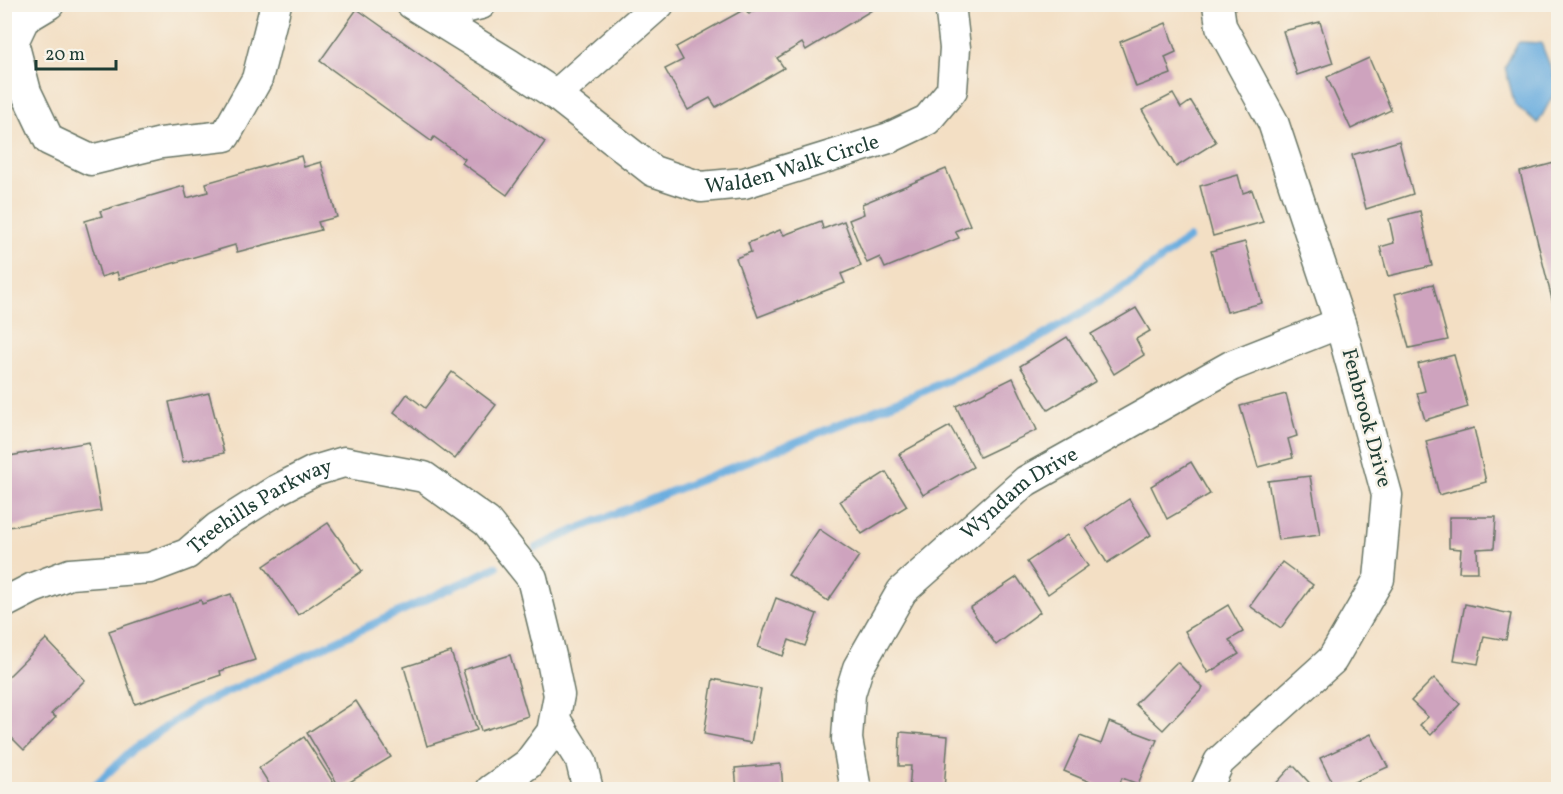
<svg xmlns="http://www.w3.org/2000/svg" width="1563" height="794" viewBox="0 0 1563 794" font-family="Vollkorn,serif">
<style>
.water{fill:#6baddf;stroke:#45758a;stroke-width:1.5}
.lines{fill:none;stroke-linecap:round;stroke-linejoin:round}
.stream{stroke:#6baddf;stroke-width:8}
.building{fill:#cea3be}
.minor-casing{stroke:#697666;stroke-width:33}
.minor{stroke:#fff;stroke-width:30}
.labels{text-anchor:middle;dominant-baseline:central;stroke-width:5;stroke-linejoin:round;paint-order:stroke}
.street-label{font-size:21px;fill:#1f3d34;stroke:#f7f3e8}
</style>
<rect width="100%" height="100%" fill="#f7f3e8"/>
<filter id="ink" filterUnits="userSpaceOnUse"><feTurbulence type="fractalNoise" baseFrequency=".0167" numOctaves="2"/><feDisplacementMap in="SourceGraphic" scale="12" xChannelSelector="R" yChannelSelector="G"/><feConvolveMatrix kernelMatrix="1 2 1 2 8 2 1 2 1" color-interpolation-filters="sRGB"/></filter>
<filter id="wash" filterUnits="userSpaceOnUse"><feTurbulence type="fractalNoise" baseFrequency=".008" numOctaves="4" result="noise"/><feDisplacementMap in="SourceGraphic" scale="24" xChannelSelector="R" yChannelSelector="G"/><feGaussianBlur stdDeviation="1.35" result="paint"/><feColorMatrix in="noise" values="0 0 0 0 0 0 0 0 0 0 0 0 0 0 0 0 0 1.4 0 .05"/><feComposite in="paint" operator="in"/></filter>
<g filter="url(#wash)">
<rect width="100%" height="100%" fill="#f3dfc4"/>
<polygon class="water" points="1518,42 1541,43 1558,86 1538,123 1515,105 1505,67"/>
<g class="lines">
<g class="stream">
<polyline points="536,548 582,527 924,391 1034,341 1120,290 1189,238"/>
<polyline points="90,790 131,751 197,706 496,567"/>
</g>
</g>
<g id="blocks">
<g class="building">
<polygon points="763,4 882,4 806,50 802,43 777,58 784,68 716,107 710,98 688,110 665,69 683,60 676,47 745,9 749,14"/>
<polygon points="357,9 545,142 507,195 462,163 465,159 434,137 431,141 320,61"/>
<polygon points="1320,22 1333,63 1297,75 1283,31"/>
<polygon points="1166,23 1176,52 1165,57 1171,74 1136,87 1120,42"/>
<polygon points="1369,58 1391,110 1351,129 1327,77"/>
<polygon points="1173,94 1181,108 1191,101 1216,142 1176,167 1142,110"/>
<polygon points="1399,141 1413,194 1366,209 1352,155"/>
<polygon points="301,156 304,167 321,162 337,217 318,222 321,230 237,252 235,245 119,279 117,272 101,277 85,221 102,216 100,211 184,186 187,198 208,192 206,183"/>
<polygon points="1558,162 1558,323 1520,172"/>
<polygon points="946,169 970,225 955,231 959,238 885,268 880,257 867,263 849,220 864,214 862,204"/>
<polygon points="1238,175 1243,193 1252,190 1263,222 1213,236 1200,186"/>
<polygon points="1420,211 1432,266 1388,276 1380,247 1394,243 1389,219"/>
<polygon points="821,221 823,229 844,221 861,266 841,274 845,283 758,317 736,258 751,252 748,243 780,230 784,235"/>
<polygon points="1245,242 1262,303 1227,312 1211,251"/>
<polygon points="1433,284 1448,340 1409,348 1395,294"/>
<polygon points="1136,308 1150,331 1136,339 1144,355 1114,374 1091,334"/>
<polygon points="1067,337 1096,381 1048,410 1020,366"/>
<polygon points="1454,355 1468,407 1425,420 1417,393 1425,391 1418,364"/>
<polygon points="452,372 496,405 455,459 394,412 407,394 425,408"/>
<polygon points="1013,378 1037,430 980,457 956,406"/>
<polygon points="209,393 224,453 183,462 169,402"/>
<polygon points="1286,394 1297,436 1288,439 1293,458 1258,467 1240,406"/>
<polygon points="950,426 973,467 923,495 899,454"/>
<polygon points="1474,428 1486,482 1439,495 1426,441"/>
<polygon points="89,442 101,511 9,527 4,501 4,457"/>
<polygon points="1191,462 1210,494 1167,519 1151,486"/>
<polygon points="886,472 907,506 862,534 840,501"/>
<polygon points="1310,476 1320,535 1278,540 1268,481"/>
<polygon points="1129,499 1151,535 1107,563 1086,528"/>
<polygon points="1449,517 1496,517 1494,548 1477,549 1478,572 1459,572 1461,549 1449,548"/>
<polygon points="328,523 362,571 298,615 264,566"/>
<polygon points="819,529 859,556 828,601 788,575"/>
<polygon points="1067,535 1088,566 1048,594 1027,562"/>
<polygon points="1282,562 1313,585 1281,628 1250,606"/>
<polygon points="1017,577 1040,612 996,645 970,608"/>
<polygon points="231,594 255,660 220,671 221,675 135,704 109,631 201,600 202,604"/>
<polygon points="776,598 817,614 805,646 789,640 783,656 758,647"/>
<polygon points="1465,604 1511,614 1506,640 1484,636 1478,664 1454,660"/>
<polygon points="1228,605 1243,632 1229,640 1239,654 1208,673 1185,631"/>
<polygon points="46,639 85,680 51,714 56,717 24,750 4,730 4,681"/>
<polygon points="451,652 477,730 427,746 404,667"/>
<polygon points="510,655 528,716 481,731 463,670"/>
<polygon points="1177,662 1203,688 1163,730 1135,704"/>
<polygon points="1434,678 1460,704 1431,735 1420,725 1428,717 1411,701"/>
<polygon points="713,679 761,689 751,743 704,734"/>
<polygon points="356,701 391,757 340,788 307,733"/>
<polygon points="1109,722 1157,740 1138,784 1122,778 1117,790 1109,790 1064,771 1080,736 1101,744"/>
<polygon points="900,732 948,736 944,790 909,790 911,766 899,766"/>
<polygon points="1371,734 1388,767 1336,790 1320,758"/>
<polygon points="304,737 335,785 328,790 273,790 259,768"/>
<polygon points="781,764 783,790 737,790 735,768"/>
<polygon points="1293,765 1316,790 1270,790"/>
</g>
</g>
</g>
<g filter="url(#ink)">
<use href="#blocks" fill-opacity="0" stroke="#697666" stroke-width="1.5"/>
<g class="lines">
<g class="minor-casing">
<g id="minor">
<polyline points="49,4 24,19 13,42 26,92 49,140 91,160 161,143 225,136 257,79 276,4"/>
<path id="s1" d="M412,4L509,64L556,95L653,171L701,187L744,183L889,138L927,120L952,90L955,48L950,4"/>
<polyline points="432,16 481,4"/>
<polyline points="556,95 659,4"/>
<path id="s2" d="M4,603L33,588L70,574L150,568L187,554L217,528L277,490L314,471L344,462L424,477L487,522L532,578L551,656L559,695L552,732L528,764L491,790"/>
<polyline points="556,721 581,761 588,790"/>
<path id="s3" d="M856,790L847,739L850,694L858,668L902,591L1026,481L1231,366L1340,323"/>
<polyline points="1206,790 1219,762 1332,660 1379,579 1387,495 1340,323 1273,122 1221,26 1218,4"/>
</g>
</g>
<use href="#minor" class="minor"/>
</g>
</g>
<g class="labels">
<g class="street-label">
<text stroke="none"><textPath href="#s1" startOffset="438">Walden Walk Circle</textPath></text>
<text transform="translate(1366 418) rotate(75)">Fenbrook Drive</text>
<text stroke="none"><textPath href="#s3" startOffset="366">Wyndam Drive</textPath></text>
<text stroke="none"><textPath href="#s2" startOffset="280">Treehills Parkway</textPath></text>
</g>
</g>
<rect width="1563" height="794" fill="none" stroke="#f7f3e8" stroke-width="24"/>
<path d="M36 60v9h80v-9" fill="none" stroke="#1f3d34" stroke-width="3"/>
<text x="45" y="60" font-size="18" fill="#1f3d34" stroke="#f7f3e8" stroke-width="4.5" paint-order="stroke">20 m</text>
</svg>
